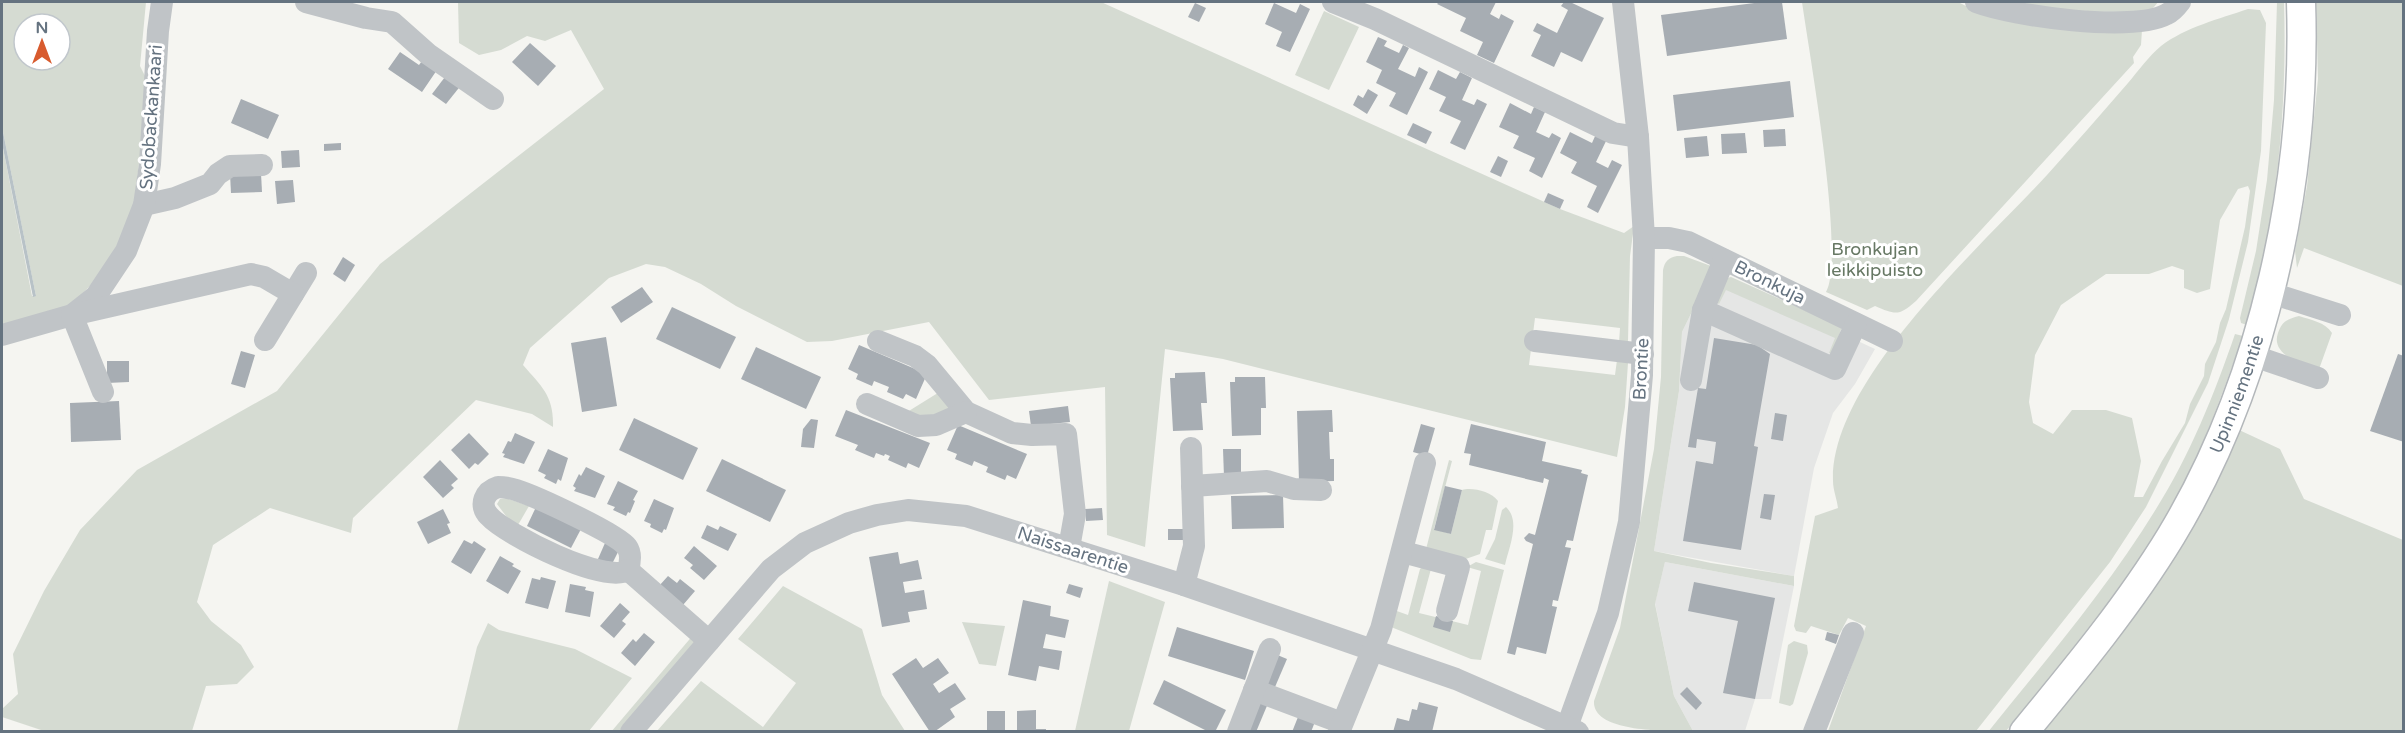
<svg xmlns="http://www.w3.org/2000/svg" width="2405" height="733" viewBox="0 0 2405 733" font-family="'Varela Round',sans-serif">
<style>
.built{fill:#e5e6e5}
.green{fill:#d5dbd2;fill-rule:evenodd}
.water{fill:#b8c2c7}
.building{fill:#a7adb3}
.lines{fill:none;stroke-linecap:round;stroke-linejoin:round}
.major-casing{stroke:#b3b7ba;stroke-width:31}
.minor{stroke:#c0c4c7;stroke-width:22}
.major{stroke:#fff;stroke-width:28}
.labels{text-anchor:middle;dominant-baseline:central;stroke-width:6;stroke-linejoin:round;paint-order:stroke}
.street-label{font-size:18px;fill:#657380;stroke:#fff}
.park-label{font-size:18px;fill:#677864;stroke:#fff}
</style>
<rect width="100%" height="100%" fill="#f5f5f1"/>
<g class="built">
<polygon points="1711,273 1875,349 1855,384 1833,413 1814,468 1794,576 1654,551 1679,391 1682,332"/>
<polygon points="1665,562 1794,586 1771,699 1755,699 1745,731 1693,731 1674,696 1655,603"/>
</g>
<g class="green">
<path d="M2,2H146L140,66L149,84L133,211L106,269L68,309L2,330V143L32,296H36L2,127ZM24,24H60V60H24Z"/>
<path d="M458,2H1101L1560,209L1624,233L1634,226L1630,256L1628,341L1624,343H1619L1620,328L1535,318L1529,365L1615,375L1617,360L1628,363L1625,407L1617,457L1223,359L1165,349L1145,547L1107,535L1105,387L989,400L929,322L832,341L807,342L736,306L701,284L665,267L646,264L609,278L530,348L523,365C542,387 554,396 553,427L532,414L476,400L353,518L351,533L270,508L213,545L197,602L211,621L241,645L254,667L237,684L206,686L192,731H44L2,717V709L18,694L13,654L44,591L80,530L137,470L277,391L380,264L604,89L571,30L545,41L527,36L501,50L479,55L459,43Z"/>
<path d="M1802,2H1958L1968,7L2142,30L2141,45L2133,57L2134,63L1916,301C1899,316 1896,315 1875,306L1867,310L1826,292C1846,257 1809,52 1802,2Z"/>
<path d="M1996,2H2158C2155,6 2153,9 2148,11C2112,21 2036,6 1996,2Z"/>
<path d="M2277,2H2284C2286,70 2283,140 2272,208C2266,247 2256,286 2247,325L2241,323L2240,318L2256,251L2267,180L2274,100Z"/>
<polygon points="2316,2 2403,2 2403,286 2304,248 2297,268 2295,251 2307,186 2318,79"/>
<path d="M2248,9L2260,10L2266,23L2261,151L2248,242L2229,319L2208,383L2146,507L2110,562L1976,731H1828L1866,626L1848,618L1839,635L1811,626L1806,633L1796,631L1794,626L1815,516L1838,508C1837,499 1833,490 1833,481C1830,380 1982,246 2047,175C2074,145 2101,114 2128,83C2138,71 2149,56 2161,46C2186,27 2219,19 2248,9ZM2248,186L2250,191L2245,227L2226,309L2220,323L2216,342L2205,364L2204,376L2190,404L2185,423L2162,461L2143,497H2134L2141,461L2132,418L2106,410H2072L2053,434L2033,423L2029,402L2035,355L2061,305L2106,274H2149L2172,266L2184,270V288L2197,293L2210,289L2220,220L2238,189Z"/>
<polygon points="1324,11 1359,27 1329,90 1295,75"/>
<path d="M1677,256H1684L1711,266V273L1682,332L1679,391L1654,551L1711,563L1794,576V586L1665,562L1655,604L1674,696L1693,731C1668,731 1592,733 1594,701L1620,628L1654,449L1661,377L1663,270C1665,261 1668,258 1677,256Z"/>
<polygon points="1731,277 1842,327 1832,353 1829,353 1835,338 1726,290 1719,304 1716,302 1723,279"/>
<path d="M2299,316C2311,320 2325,322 2332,333L2318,372C2303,364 2270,355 2278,333C2282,321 2288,319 2299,316Z"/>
<path d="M2235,334L2243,336C2221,397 2200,459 2167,516C2122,593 2064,663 2006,731L1988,732C2046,660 2107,589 2156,509C2190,455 2214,395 2235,334Z"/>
<polygon points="941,391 958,412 935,421 904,414"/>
<polygon points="2237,429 2280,449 2304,499 2403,540 2403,731 2041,732"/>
<path d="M1449,460L1452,461L1434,529L1451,534L1462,490C1471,487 1491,491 1498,501L1492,530H1486L1480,554L1457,562L1425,553Z"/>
<polygon points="506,498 529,506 518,525 509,520 497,504 500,499"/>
<path d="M1506,507C1521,521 1509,547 1505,565L1485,559L1495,539L1502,510Z"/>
<polygon points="1476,562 1504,570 1481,660 1471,659 1391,627 1394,610 1408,615 1420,569 1424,566 1431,569 1419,613 1468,625 1481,571 1467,567"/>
<polygon points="1109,581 1165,602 1129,731 1075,731"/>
<polygon points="783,586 862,629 882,695 905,731 657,731 701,681 763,727 796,683 738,639"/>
<polygon points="962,622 1005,626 996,666 979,664"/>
<polygon points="488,623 499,630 575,649 632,678 589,731 457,731 477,647"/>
<polygon points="694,634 701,640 623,731 611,732"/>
<polygon points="1794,641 1807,645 1808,653 1793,704 1790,706 1779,703 1788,645"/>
</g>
<polygon class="water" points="2,127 36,296 33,297 2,143"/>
<g class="building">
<polygon points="1439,2 1496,2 1490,14 1499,19 1501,14 1514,21 1494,63 1477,55 1483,42 1460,31 1466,18 1437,4"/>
<polygon points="1564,2 1570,2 1604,18 1582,62 1561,52 1554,67 1531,56 1541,35 1533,31 1537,23 1557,33 1568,10 1561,6"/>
<polygon points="1762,2 1782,2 1787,39 1667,56 1661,15"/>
<polygon points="1195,3 1206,8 1199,22 1188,17"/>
<polygon points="1274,3 1296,13 1300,4 1310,9 1290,52 1276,46 1282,32 1265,24"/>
<polygon points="1378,37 1387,41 1384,46 1399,53 1403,45 1409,48 1398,69 1415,77 1419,67 1428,72 1407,115 1389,106 1396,93 1376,83 1382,70 1366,62"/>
<polygon points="530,43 556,66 538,86 512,62"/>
<polygon points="400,52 419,65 425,57 439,67 422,92 388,69"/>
<polygon points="1438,70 1456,79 1460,72 1472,78 1462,100 1474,105 1477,99 1487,104 1465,150 1450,143 1461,121 1439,111 1446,97 1429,89"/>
<polygon points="448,73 462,84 446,104 432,94"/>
<polygon points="1790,81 1794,117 1677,131 1673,95"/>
<polygon points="1368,89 1378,95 1367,114 1353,105 1358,95 1363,98"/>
<polygon points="241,99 279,115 268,139 231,123"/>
<polygon points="1510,103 1531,114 1534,107 1545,112 1536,132 1549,138 1552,133 1561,138 1542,178 1529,171 1535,158 1513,148 1519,136 1499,127"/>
<polygon points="1413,123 1432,132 1426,144 1407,135"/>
<polygon points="1785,129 1786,146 1764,147 1763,130"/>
<polygon points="1570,132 1592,143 1596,134 1607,139 1596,162 1608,168 1612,160 1622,165 1598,213 1587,207 1597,186 1571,173 1577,162 1560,153"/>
<polygon points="1745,133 1747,153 1722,154 1721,134"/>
<polygon points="1707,136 1709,156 1686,158 1684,138"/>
<polygon points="341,143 341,150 324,151 324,144"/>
<polygon points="299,150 300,167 282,168 281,151"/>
<polygon points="1498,156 1508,161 1501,177 1490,172"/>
<polygon points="261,173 262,192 231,193 230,174"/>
<polygon points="293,180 295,202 277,204 275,181"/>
<polygon points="1548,193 1564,200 1560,209 1544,202"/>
<polygon points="343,257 355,265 345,282 333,274"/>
<polygon points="642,287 653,302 621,323 611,307"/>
<polygon points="672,307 736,337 720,369 656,339"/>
<polygon points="606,337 617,406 582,412 571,343"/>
<polygon points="1714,338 1757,345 1770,354 1754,446 1758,447 1741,550 1683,541 1696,461 1713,464 1716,442 1697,439 1696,448 1688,447 1698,388 1706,389"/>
<polygon points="859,345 927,374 916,399 906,394 903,399 887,392 889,387 874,381 872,386 856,379 858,374 848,369"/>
<polygon points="756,347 821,377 806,409 741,379"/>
<polygon points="241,351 255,355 245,388 231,384"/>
<polygon points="2398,354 2404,356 2404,442 2370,431"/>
<polygon points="107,361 129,361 129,382 107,383"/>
<polygon points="1205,372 1207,403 1201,403 1203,430 1173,431 1170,378 1175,378 1175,373"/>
<polygon points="1235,377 1265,377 1266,408 1261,408 1261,435 1232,436 1230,382 1235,382"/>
<polygon points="119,401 121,440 71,442 70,403"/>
<polygon points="1068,406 1070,422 1031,426 1029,411"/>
<polygon points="846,410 930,443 919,468 908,463 906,468 888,460 890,456 885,454 884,456 876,453 874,458 855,450 858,445 835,436"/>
<polygon points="1332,410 1333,432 1329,432 1330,459 1334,459 1334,481 1299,482 1297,411"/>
<polygon points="1775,413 1787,415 1783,441 1771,439"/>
<polygon points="634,418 698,448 683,480 619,450"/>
<polygon points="811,419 818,420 814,448 801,447 803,429"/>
<polygon points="1421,424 1435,428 1427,456 1413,452"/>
<polygon points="1471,424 1546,442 1542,461 1582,470 1581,473 1588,475 1573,541 1567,540 1565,547 1571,548 1558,601 1553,600 1552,606 1557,607 1546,654 1517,647 1515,655 1507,653 1533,544 1526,541 1524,538 1529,533 1535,535 1549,480 1544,478 1543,483 1469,465 1471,454 1464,453"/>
<polygon points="958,425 1027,454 1016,479 1007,475 1005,480 986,472 988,467 974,461 972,466 955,459 957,454 947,450"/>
<polygon points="469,433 489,454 478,465 475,463 469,469 451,450"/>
<polygon points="515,433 535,442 524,464 503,457 505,454 502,453 508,441 511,442"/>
<polygon points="548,449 568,458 561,481 558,479 556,484 544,478 546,475 538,471"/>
<polygon points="1223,449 1241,449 1241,477 1224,477"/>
<polygon points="722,459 786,490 770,522 706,491"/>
<polygon points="440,460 458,479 451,485 454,488 443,498 423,477"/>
<polygon points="586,467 605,476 595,498 574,491 576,488 573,486 579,474 581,476"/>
<polygon points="618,481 638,491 633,500 635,501 630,513 628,512 626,516 613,510 615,507 607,504"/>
<polygon points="1445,486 1462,490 1451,534 1434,530"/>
<polygon points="1764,494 1775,495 1771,520 1760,518"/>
<polygon points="1283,495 1284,528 1232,529 1231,496"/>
<polygon points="654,499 674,508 666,530 664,529 662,533 650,527 651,524 644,521"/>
<polygon points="536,507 581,529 571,548 527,526"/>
<polygon points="1102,508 1103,520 1086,521 1085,509"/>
<polygon points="443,509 450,523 447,524 451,533 428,544 417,522"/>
<polygon points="707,525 718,530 720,526 737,534 728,551 701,538"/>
<rect x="1168" y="529" width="16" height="11"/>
<polygon points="464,540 472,544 474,541 486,549 471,574 451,562"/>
<polygon points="605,543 619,550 611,566 598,559"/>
<polygon points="694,546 717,566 704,580 690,568 693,565 684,558"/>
<polygon points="898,552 900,564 918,560 922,579 903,582 905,593 924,590 927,609 908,612 910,622 882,627 869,557"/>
<polygon points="500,556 514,564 512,566 521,571 508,594 486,581"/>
<polygon points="668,576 677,583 680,579 695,591 683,605 659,586"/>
<polygon points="541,577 556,581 548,609 525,603 532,578 540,580"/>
<polygon points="1694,582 1775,598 1755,699 1723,693 1738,621 1688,611"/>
<polygon points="570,584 586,587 585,590 594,592 590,617 565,612"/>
<polygon points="1069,584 1083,588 1080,598 1066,593"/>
<polygon points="1023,600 1051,606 1050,616 1069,620 1065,638 1046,634 1043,648 1062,651 1059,670 1039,666 1036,681 1008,675"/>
<polygon points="620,603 630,612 622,621 626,624 614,638 600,626"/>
<polygon points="1436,616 1453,621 1450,632 1433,627"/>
<polygon points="1177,627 1254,651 1245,680 1168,656"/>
<polygon points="1827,632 1839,635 1836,644 1825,640"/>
<polygon points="644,633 655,642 635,666 621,653 633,639 636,642"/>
<polygon points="1275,654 1287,659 1272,694 1262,689"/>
<polygon points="916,658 923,668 938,658 949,673 933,684 939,693 955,683 966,699 950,709 955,717 934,732 930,732 892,674"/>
<polygon points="1164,680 1226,710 1215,732 1209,732 1153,704"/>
<polygon points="1687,687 1702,703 1696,710 1680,694"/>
<polygon points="1258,696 1269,701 1256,732 1243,732"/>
<polygon points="1419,702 1438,707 1432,732 1393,732 1397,718 1409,721 1412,709 1417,710"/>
<polygon points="1036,710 1036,729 1046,729 1046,732 1017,732 1017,711"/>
<rect x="987" y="711" width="18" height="21"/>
<polygon points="1300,712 1316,719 1311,732 1292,732"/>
</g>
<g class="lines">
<g class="major-casing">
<g id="major">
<path id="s1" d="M2024,732C2076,669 2129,605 2171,536C2264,382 2307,181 2301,2"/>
</g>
</g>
<g class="minor">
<polyline points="306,2 366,18 392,22 428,54 493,99"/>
<polyline points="1333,2 1375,19 1613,133 1638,137"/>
<path d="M1976,2C2013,16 2133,33 2167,14C2172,12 2177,6 2180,2"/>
<polyline points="144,205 175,198 210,184 218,174 230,166 262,165"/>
<polyline points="1644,238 1669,238 1688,242 1892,341"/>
<polyline points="2268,292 2340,315"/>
<polyline points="1703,310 1835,369 1856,324"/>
<polyline points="2,335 72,315 96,296 126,251 144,205 150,164 158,31 162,2"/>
<polyline points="265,340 306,273"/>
<polyline points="878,341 915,356 927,365 966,412 1012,433 1032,435 1066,434 1075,514 1069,548"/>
<polyline points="1535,341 1643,354"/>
<polyline points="2251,355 2318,378"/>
<polyline points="1691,380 1703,310 1724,260"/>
<polyline points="103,392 72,315 251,274 264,277 293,294"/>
<polyline points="867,404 918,426 936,425 966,412"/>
<polyline points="1192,486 1267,481 1294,489 1321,490"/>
<path d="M498,487C504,487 510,488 516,490C535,496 618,534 627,547C632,554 630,563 628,570C606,585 506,535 489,516C478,505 485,491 498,487Z"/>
<polyline points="1403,552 1459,567 1447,611"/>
<polyline points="628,570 709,641"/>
<polyline points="1184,585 1194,546 1191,448"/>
<polyline points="1254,690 1342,723"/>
<polyline points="1567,727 1608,613 1629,522 1642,375 1644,238 1638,137 1623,2"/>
<polyline points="631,732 771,569 805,543 849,523 877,515 908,510 966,516 1184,585 1456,679 1578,732"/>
<polyline points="1238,732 1270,649"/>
<polyline points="1339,732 1381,629 1425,463"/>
<polyline points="1814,732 1853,633"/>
</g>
<use href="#major" class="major"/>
</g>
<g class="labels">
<g class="street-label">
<text transform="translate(151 117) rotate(-86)">Sydobackankaari</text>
<text transform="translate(1770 282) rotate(26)">Bronkuja</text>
<text transform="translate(1641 369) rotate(-87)">Brontie</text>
<text stroke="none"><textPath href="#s1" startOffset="402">Upinniementie</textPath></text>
<text transform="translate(1073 550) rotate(18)">Naissaarentie</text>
</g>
<g class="park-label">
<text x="1875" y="249">Bronkujan<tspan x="1875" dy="21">leikkipuisto</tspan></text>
</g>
</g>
<rect width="2405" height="733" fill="none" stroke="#657380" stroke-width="6"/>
<g transform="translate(42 42)"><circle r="28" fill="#ffffff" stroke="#c1c7cc" stroke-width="1.5"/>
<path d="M0-4.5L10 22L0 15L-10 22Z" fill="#d85b2e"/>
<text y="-9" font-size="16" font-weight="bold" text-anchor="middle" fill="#657380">N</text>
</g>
</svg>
